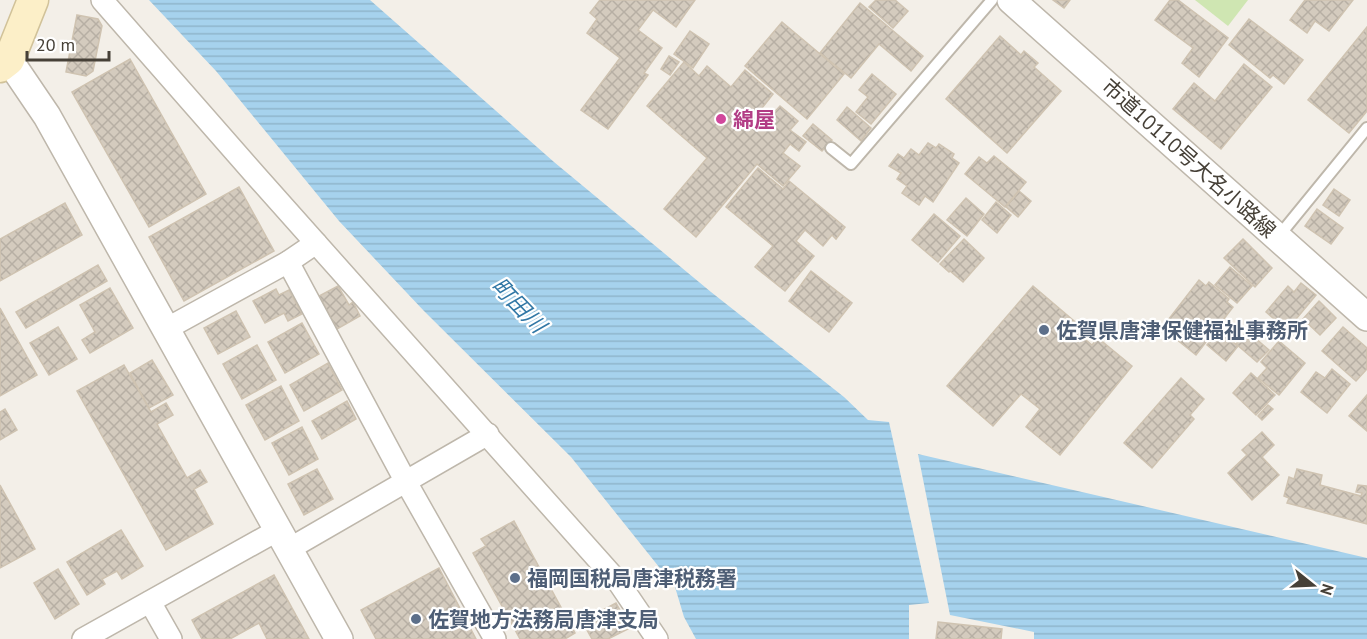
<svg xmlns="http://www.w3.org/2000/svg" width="1367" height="639" viewBox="0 0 1367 639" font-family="'PT Sans','Noto Sans JP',sans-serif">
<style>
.grass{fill:#cfe6b2}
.water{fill:url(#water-rules)}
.building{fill:url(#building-cross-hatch);stroke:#cfc3b1;stroke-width:1.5}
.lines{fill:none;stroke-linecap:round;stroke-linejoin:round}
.service-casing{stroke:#beb7ab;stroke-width:14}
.minor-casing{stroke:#beb7ab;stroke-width:24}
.tertiary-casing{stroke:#beb7ab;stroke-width:30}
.secondary-casing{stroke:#d1c299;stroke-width:33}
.service{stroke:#fff;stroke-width:10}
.minor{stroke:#fff;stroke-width:21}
.tertiary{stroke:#fff;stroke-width:27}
.secondary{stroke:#fcefc8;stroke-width:30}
.hotel-dot{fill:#d1479c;stroke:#fff;stroke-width:2}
.service-dot{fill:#5c6f8a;stroke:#fff;stroke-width:2}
.labels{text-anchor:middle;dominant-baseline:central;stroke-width:4.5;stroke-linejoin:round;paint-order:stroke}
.hotel-label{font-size:21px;font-weight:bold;fill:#b23c85;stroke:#fff;text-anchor:start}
.street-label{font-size:21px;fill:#464037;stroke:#fff}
.service-label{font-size:21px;font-weight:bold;fill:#4e5e75;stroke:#fff;text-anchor:start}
.water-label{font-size:22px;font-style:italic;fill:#3278a6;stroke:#fff}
</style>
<defs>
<pattern id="water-rules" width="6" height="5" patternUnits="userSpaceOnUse" patternTransform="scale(1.5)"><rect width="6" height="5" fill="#a6d2ed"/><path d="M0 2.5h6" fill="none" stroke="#90b5cc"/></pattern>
<pattern id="building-cross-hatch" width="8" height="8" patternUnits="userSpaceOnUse" patternTransform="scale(1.5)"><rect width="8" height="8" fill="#d4cbbe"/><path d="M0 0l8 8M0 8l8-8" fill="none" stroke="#b7afa4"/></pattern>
</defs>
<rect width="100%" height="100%" fill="#f3efe8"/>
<polygon class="grass" points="1195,0 1248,0 1228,26"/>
<g class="water">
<polygon points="149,0 370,0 554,162 711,292 844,397 868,420 889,422 929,603 909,605 909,639 696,639 684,617 675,587 571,457 424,311 339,221 216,71"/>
<polygon points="918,454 1367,558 1367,639 1034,639 1034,632 950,615"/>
</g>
<g class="building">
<polygon points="600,0 695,0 676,27 653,10 638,30 662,48 644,73 648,75 608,129 581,110 620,58 587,33 597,19 590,13"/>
<polygon points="876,0 895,0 908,11 893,28 869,7"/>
<polygon points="1053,0 1070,0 1064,8"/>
<polygon points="1170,0 1178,0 1228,38 1199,77 1182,63 1193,48 1155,20"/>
<polygon points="1305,0 1353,0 1329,31 1315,21 1307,33 1290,20"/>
<polygon points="860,3 923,56 911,71 879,44 851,78 820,53"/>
<polygon points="77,15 98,19 102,26 93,71 86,76 66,72"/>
<polygon points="1249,19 1303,60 1284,84 1273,75 1270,78 1229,45"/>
<polygon points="782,22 844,74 807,119 745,66"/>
<polygon points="1367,27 1367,111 1349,133 1308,100"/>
<polygon points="690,31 709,44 693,68 674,54"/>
<polygon points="1000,36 1021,55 1024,51 1038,63 1034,67 1061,91 1007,153 946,99"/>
<polygon points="669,56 679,62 670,75 661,69"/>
<polygon points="130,59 206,194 149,227 72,92"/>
<polygon points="684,62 699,76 707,66 731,87 745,70 773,94 759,112 768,119 780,106 798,121 790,130 806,142 799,151 790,144 783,153 800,166 783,186 757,164 696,237 664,209 707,158 647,106"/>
<polygon points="1244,64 1272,87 1221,149 1173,109 1194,83 1215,101"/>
<polygon points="872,74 896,94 871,124 856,112 868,97 859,90"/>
<polygon points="847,107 871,128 861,141 837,120"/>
<polygon points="813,124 832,140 822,151 803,136"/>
<polygon points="928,143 936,148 939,144 954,154 952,158 959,163 933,202 925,196 919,205 902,193 907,186 897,179 901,173 889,166 898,154 904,158 911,149 919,155"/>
<polygon points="994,156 1026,182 1005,207 965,174 979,157 987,163"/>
<polygon points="758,168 783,189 789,181 845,227 836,239 832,235 823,246 805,230 796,241 814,256 785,291 755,267 773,246 726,207"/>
<polygon points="239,187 274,251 184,301 149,237"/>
<polygon points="1334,189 1350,200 1339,216 1323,205"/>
<polygon points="1019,191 1031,201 1018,217 1006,207"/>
<polygon points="966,198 984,214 967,236 947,220"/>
<polygon points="996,202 1011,215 997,233 982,220"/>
<polygon points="65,203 82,235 0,281 0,239"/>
<polygon points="1317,209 1343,228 1331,244 1305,226"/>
<polygon points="934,214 960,236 938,262 912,240"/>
<polygon points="964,239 984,258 963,282 950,271 949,272 940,264"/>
<polygon points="1243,239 1272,268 1255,287 1224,258"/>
<polygon points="98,265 107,281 26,328 16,312"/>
<polygon points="1230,267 1252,286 1237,303 1215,285"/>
<polygon points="811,271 852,303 829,332 789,301"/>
<polygon points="1199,280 1206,286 1209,282 1229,299 1227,302 1233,307 1196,355 1175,338 1181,330 1168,320"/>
<polygon points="1301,283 1316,295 1287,330 1266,312 1288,286 1294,292"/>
<polygon points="338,286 349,305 353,302 360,316 337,329 319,296"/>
<polygon points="1033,286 1080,326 1075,331 1092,345 1098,338 1132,366 1060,455 1026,427 1040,409 1021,394 993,426 947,386"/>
<polygon points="110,288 133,328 90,353 82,340 95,332 80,305"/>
<polygon points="276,289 279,295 289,290 302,314 288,321 284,313 265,323 253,301"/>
<polygon points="1319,301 1336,318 1320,335 1303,319"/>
<polygon points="0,308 37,375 0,396"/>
<polygon points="236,311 250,337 218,354 204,328"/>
<polygon points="302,323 319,354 285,373 268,342"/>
<polygon points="58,327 77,359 49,375 30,343"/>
<polygon points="1343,327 1367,348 1367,369 1356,381 1322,351"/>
<polygon points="1219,330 1238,346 1226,361 1207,345"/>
<polygon points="1247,331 1269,350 1257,362 1236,344"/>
<polygon points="1279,341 1305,363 1279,395 1258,378 1267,368 1261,362"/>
<polygon points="257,345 276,380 242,399 223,364"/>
<polygon points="152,360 173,395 149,408 130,373"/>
<polygon points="328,363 342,390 304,411 290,385"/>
<polygon points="124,365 151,412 166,403 173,415 157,424 187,478 200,470 207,482 194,489 213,524 166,550 77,391"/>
<polygon points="1332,369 1350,384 1327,413 1301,392 1316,372 1325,378"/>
<polygon points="1251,373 1275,395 1256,415 1233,393"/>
<polygon points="1181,378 1204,399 1190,415 1194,419 1152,468 1124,443"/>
<polygon points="281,386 299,421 265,440 246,405"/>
<polygon points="1367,395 1367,431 1349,416"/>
<polygon points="347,401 356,419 322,439 312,421"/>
<polygon points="1268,405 1273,409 1262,420 1258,416"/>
<polygon points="5,409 17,430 0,440 0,412"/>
<polygon points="302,427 318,459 289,475 272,443"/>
<polygon points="1262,432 1274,445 1262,457 1279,475 1252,500 1228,473 1247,455 1242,450"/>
<polygon points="317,469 333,499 304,515 288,484"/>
<polygon points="1297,469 1322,475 1320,485 1361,496 1362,493 1356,492 1358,485 1367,486 1367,524 1287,503 1289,498 1284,496 1289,477 1294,479"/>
<polygon points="0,485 35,549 0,568"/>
<polygon points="514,521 575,633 565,639 520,639 473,553 486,546 481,539"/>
<polygon points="121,530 143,566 122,579 117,571 102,579 105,584 87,595 67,562"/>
<polygon points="439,568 476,639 376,639 361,610"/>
<polygon points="58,569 79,604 55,619 34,583"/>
<polygon points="274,575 309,639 267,639 259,623 230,639 202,639 192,620"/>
<polygon points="616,603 630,628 608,639 592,639 582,621"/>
<polygon points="938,622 1002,629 1001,639 936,639"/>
</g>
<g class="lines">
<g class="service-casing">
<g id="service">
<polyline points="831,148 851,164 992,0"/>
<polyline points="1278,237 1367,128"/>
</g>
</g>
<g class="minor-casing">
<g id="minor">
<polyline points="102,0 258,178 619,583 657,639"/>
<polyline points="288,262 406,482 495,639"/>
<polyline points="166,329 288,262 316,243"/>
<polyline points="289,549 488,434"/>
<polyline points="150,602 171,639"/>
<polyline points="83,639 278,530"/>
</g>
</g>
<g class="tertiary-casing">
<g id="tertiary">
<polyline points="1011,0 1367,317"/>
<polyline points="9,60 47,116 339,639"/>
</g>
</g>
<g class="secondary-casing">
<polyline id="secondary" points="0,67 9,60 33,0"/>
</g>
<use href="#service" class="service"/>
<use href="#minor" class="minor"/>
<use href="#tertiary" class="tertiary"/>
<use href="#secondary" class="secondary"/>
</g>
<circle class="hotel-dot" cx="721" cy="119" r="6"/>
<g class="service-dot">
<circle cx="1044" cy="330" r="6"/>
<circle cx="515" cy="578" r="6"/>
<circle cx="416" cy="619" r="6"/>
</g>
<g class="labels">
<g class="hotel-label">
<text x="733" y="119">綿屋</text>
</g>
<g class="street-label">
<text transform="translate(1189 158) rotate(42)">市道10110号大名小路線</text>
</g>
<g class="service-label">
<text x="1056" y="330">佐賀県唐津保健福祉事務所</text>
<text x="527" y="578">福岡国税局唐津税務署</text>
<text x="428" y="619">佐賀地方法務局唐津支局</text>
</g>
<g class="water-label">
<text transform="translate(519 305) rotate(46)">町田川</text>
</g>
</g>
<g transform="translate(1313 585) rotate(108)" stroke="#ffffff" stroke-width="4.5" paint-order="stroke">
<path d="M0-4.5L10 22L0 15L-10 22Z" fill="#464037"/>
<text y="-9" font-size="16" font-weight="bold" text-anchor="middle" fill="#464037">N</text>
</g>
<path d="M27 51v9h82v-9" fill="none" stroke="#464037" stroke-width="3"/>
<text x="36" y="51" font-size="18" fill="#464037" stroke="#ffffff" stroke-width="4.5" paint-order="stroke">20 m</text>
</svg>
